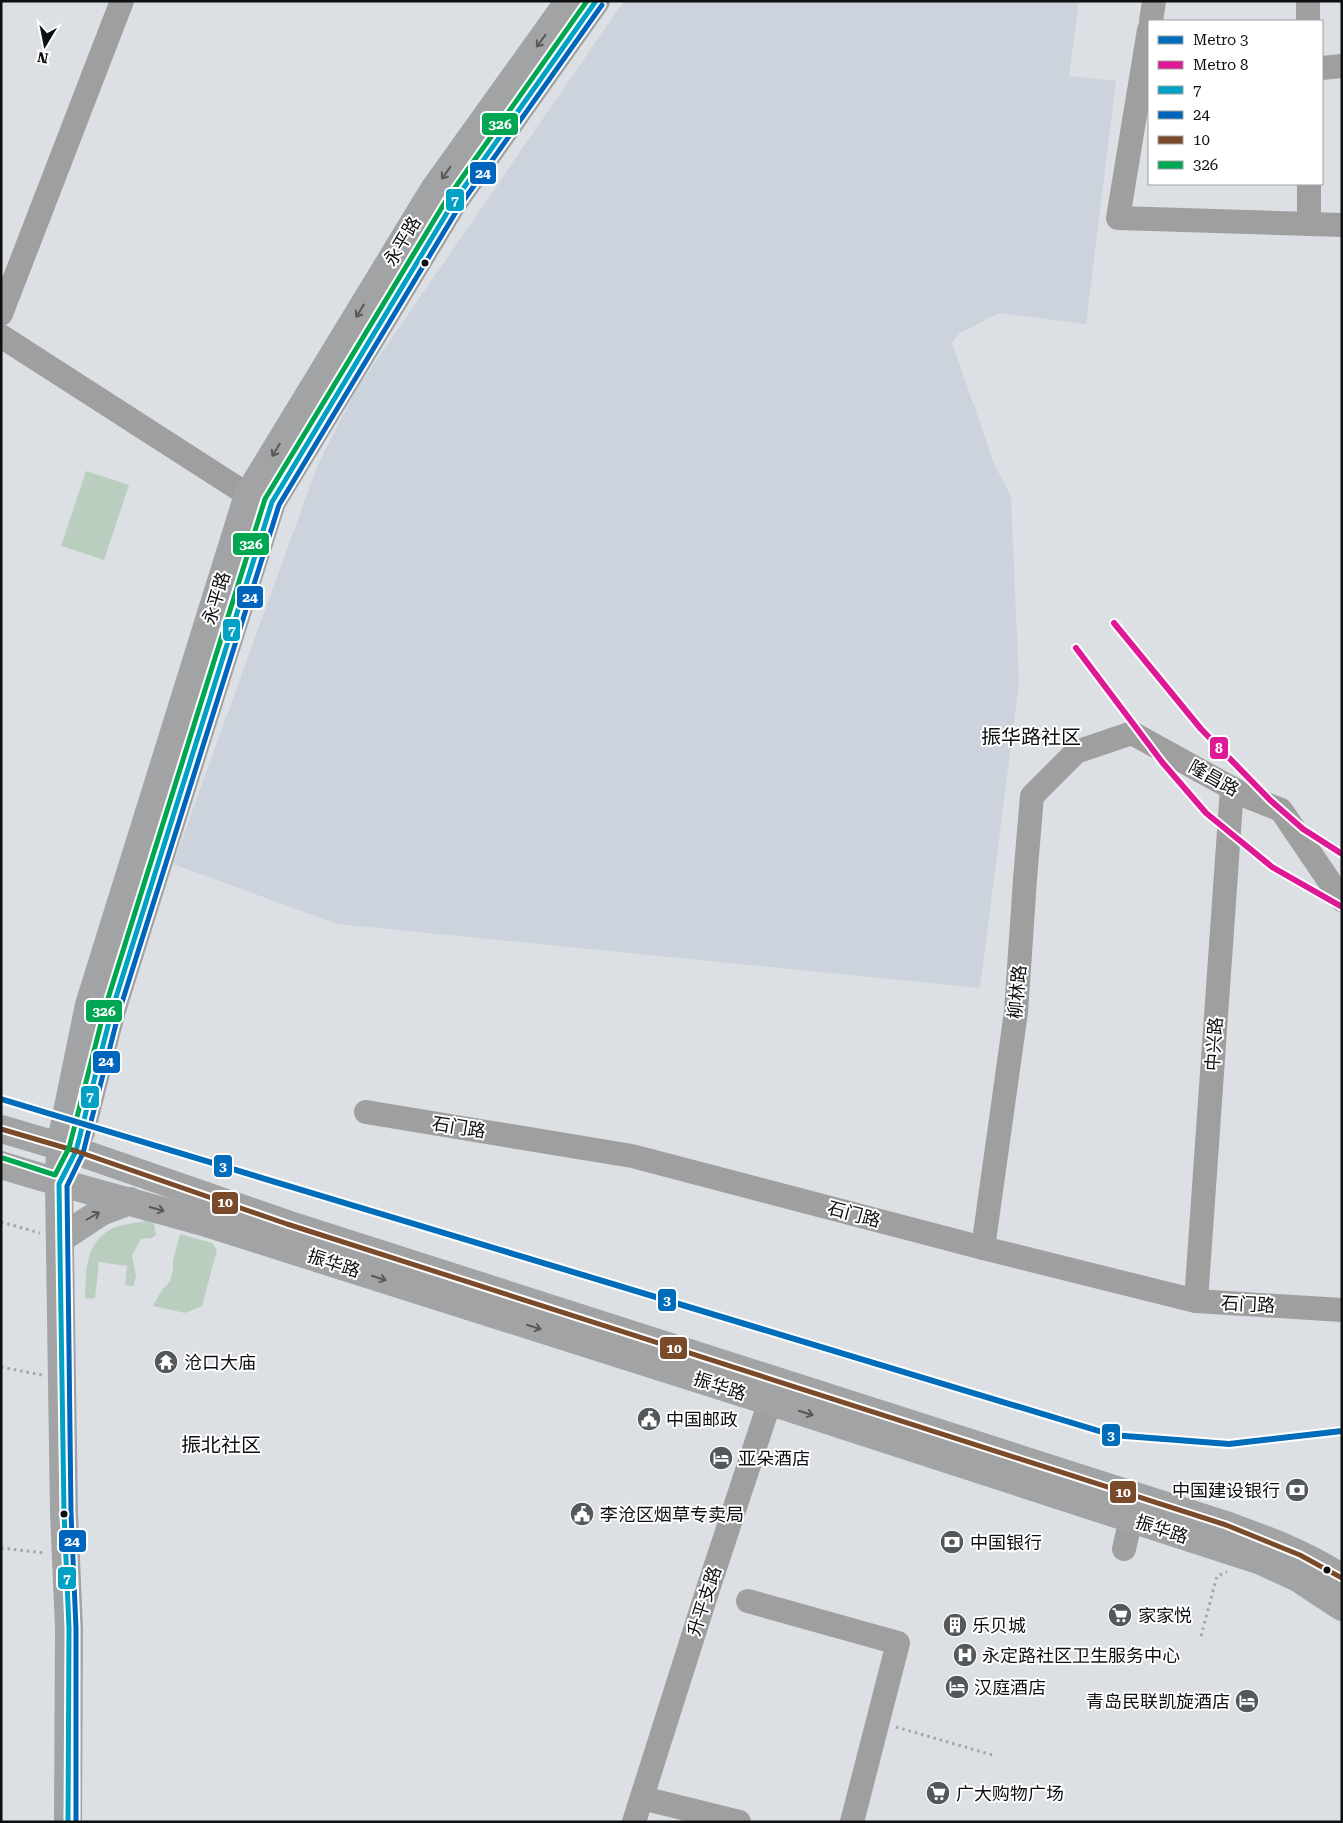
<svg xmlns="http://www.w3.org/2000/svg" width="1343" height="1823" viewBox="0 0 1343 1823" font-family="'Roboto Serif','Noto Sans SC',serif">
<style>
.built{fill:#ccd3dd}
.green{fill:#bacec0}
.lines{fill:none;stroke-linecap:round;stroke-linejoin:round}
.path{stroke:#a5a6a8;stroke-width:3;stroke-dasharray:2.5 4;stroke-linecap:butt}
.minor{stroke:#9f9fa0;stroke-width:24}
.major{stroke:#a1a3a4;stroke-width:28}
.bus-1-casing{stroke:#fff;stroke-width:9}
.bus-2-casing{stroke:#fff;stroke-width:9}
.bus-3-casing{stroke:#fff;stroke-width:9}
.bus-4-casing{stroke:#fff;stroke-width:9}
.bus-1{stroke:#01a1c5;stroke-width:5}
.bus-2{stroke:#0065bd;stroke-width:5}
.bus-3{stroke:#7a4b2a;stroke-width:5}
.bus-4{stroke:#00a651;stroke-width:5}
.metro-1-casing{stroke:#fff;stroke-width:10}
.metro-2-casing{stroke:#fff;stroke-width:10}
.metro-1{stroke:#006dbb;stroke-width:6}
.metro-2{stroke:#df1995;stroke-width:6}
.oneway{stroke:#57595a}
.bus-dot{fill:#0d0f11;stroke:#fff;stroke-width:2}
.labels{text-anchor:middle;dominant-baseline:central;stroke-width:4;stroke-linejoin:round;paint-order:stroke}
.street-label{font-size:18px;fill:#0d0f11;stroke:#fff}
.poi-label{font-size:18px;fill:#0d0f11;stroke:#fff;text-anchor:start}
.quarter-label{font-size:20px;fill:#0d0f11;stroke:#fff}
.line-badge{stroke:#fff;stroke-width:2}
.badge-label{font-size:14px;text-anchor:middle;font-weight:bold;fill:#fff}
</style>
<rect width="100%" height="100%" fill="#dce0e4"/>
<polygon class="built" points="624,1 1079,1 1069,76 1116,81 1086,324 999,313 960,333 952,343 995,466 1011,496 1019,683 980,988 337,924 173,864 318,464 356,390"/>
<g class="green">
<polygon points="86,471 129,485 104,560 61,546"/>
<path d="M149,1220L154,1224L156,1235L152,1238L141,1239L132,1255L136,1277L133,1286L125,1285L127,1266L99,1262L95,1298L85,1299C86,1273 84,1244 111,1229C121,1224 138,1223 149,1220Z"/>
<polygon points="180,1234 212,1243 217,1250 202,1306 185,1313 153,1306 162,1290 170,1281 173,1270 173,1260"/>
</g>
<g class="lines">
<g class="path">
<polyline points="1,1222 40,1233"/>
<polyline points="1,1367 42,1375"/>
<polyline points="1,1548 45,1553"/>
<polyline points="1201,1636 1217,1576 1227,1572"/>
<polyline points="896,1727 996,1756"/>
</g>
<g class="minor">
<polyline points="1308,1 1308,21"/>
<polyline points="1151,21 1154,1"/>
<polyline points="1149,30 1118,218 1342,225"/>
<polyline points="1322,68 1342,66"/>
<polyline points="1309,184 1309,224"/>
<polyline points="1,314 122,1"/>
<polyline points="1,336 248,495 264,500"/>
<polyline points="366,1112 632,1156 983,1248 1196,1301 1342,1310"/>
<polyline points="983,1248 1016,1012 1025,879 1032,796 1076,752 1132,733 1246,796 1281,810 1342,900"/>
<polyline points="1196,1301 1232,788"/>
<polyline points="1124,1549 1131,1519"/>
<polyline points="748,1601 898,1643 852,1822"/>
<polyline points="642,1798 739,1822"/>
<polyline points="634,1822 708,1589 776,1383"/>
</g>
<g class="major">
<path d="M1,1129L76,1151L287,1224L1226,1525C1267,1540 1306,1554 1342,1578"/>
<polyline points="81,1132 112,1010 272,502 453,203 596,1"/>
<path d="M1,1165C68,1186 136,1203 203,1222L771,1402L1261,1561L1298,1578L1342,1607"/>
<polyline points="60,1239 101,1212 130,1201"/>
<polyline points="68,1822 69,1628 64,1513 59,1184 60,1146 89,1005 248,495 433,191 569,1"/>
</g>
<g class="bus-1-casing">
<polyline id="bus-1" points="68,1822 69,1628 64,1513 59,1184 76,1151 112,1010 272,502 453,203 596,1"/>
</g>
<g class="bus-2-casing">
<polyline id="bus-2" points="76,1822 76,1628 71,1513 67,1186 83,1153 119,1012 279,505 459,207 602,5"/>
</g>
<g class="bus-3-casing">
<polyline id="bus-3" points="1,1129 76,1151 287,1224 1226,1525 1300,1555 1342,1578"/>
</g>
<g class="bus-4-casing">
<polyline id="bus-4" points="3,1158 55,1175 69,1148 105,1008 265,499 447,199 587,1"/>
</g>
<use href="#bus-1" class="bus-1"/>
<use href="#bus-2" class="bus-2"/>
<use href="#bus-3" class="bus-3"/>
<use href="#bus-4" class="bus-4"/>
<g class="metro-1-casing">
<polyline id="metro-1" points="1,1099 1112,1435 1229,1444 1342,1431"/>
</g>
<g class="metro-2-casing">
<g id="metro-2">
<polyline points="1114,623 1201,729 1270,800 1303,829 1342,854"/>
<polyline points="1076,648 1162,762 1206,813 1272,867 1342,907"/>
</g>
</g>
<use href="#metro-1" class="metro-1"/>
<use href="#metro-2" class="metro-2"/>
</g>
<defs><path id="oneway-shaft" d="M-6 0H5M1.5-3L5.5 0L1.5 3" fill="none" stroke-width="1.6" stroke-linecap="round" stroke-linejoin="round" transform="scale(1.25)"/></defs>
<g class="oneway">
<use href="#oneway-shaft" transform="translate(541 41) rotate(126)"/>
<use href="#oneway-shaft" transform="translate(446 173) rotate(126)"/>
<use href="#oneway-shaft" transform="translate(360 311) rotate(121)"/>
<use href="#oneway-shaft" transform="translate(276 450) rotate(121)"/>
<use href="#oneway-shaft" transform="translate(157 1209) rotate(16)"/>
<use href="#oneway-shaft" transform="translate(93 1216) rotate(-30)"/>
<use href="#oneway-shaft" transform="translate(379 1278) rotate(18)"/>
<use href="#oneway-shaft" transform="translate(534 1327) rotate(18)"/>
<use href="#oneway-shaft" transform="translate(806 1413) rotate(18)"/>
</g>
<defs>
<g id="temple-disc" transform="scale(1.25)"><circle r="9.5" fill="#55585b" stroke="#fff"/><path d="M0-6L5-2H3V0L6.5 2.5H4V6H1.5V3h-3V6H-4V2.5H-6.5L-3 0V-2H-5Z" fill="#fff"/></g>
<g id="civic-disc" transform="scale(1.25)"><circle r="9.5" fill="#55585b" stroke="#fff"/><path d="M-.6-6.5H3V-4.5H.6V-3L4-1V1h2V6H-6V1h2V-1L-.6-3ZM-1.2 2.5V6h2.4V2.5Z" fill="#fff"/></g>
<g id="hotel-disc" transform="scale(1.25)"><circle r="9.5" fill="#55585b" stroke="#fff"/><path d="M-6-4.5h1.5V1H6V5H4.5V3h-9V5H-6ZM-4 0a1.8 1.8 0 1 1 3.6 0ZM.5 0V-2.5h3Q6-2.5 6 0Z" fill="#fff"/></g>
<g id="bank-disc" transform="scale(1.25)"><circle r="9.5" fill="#55585b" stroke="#fff"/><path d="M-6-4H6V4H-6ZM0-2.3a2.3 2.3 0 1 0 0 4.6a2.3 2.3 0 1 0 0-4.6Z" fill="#fff"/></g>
<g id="supermarket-disc" transform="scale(1.25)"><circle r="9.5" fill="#55585b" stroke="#fff"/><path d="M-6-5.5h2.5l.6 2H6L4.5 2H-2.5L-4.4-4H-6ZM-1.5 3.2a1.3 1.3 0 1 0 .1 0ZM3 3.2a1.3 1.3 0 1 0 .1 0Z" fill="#fff"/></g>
<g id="building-disc" transform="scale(1.25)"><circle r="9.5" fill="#55585b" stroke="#fff"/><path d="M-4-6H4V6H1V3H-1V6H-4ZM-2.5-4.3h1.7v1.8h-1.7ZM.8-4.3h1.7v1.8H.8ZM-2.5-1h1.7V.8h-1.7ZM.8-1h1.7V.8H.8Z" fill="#fff"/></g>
<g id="hospital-disc" transform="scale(1.25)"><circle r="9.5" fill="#55585b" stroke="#fff"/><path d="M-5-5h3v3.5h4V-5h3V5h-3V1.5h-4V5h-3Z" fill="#fff"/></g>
</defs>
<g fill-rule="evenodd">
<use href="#temple-disc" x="166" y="1362"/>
<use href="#civic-disc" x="649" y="1419"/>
<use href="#hotel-disc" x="721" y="1458"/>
<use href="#bank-disc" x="1297" y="1490"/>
<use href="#civic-disc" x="582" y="1514"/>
<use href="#bank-disc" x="952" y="1542"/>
<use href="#supermarket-disc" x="1120" y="1615"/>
<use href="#building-disc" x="955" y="1625"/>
<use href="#hospital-disc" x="965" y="1655"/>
<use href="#hotel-disc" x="957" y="1687"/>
<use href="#hotel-disc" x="1247" y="1701"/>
<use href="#supermarket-disc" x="938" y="1793"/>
</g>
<g class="bus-dot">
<circle cx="425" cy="263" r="4.5"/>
<circle cx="64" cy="1514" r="4.5"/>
<circle cx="1327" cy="1570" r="4.5"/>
</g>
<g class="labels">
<g class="street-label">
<text transform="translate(402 241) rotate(-59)">永平路</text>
<text transform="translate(216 598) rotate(-73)">永平路</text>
<text transform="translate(1214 778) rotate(29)">隆昌路</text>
<text transform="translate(1017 992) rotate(-85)">柳林路</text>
<text transform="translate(1214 1044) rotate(-86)">中兴路</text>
<text transform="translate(459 1127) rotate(9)">石门路</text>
<text transform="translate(854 1214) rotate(15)">石门路</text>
<text transform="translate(334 1263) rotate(18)">振华路</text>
<text transform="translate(1248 1304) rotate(3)">石门路</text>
<text transform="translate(720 1386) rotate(18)">振华路</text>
<text transform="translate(1162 1529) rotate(18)">振华路</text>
<text transform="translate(704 1601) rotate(-72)">升平支路</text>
</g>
<g class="poi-label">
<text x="184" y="1362">沧口大庙</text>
<text x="666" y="1419">中国邮政</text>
<text x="738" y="1458">亚朵酒店</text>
<text x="1280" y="1490" text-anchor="end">中国建设银行</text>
<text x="600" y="1514">李沧区烟草专卖局</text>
<text x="970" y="1542">中国银行</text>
<text x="1138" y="1615">家家悦</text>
<text x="972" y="1625">乐贝城</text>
<text x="982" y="1655">永定路社区卫生服务中心</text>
<text x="974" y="1687">汉庭酒店</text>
<text x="1230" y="1701" text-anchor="end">青岛民联凯旋酒店</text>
<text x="956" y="1793">广大购物广场</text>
</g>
<g class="quarter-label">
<text x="1031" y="737">振华路社区</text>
<text x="221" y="1445">振北社区</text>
</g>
</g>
<g class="line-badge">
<rect x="481" y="112" width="38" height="24" rx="5" fill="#00a651"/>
<rect x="469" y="161" width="28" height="24" rx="5" fill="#0065bd"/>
<rect x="445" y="188" width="20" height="24" rx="5" fill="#01a1c5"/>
<rect x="232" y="532" width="38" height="24" rx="5" fill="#00a651"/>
<rect x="236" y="585" width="28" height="24" rx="5" fill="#0065bd"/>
<rect x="222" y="618" width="19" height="24" rx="5" fill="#01a1c5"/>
<rect x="1209" y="736" width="20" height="24" rx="5" fill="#df1995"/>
<rect x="85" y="999" width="38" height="24" rx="5" fill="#00a651"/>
<rect x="92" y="1050" width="29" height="24" rx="5" fill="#0065bd"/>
<rect x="80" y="1085" width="20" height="24" rx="5" fill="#01a1c5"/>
<rect x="213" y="1154" width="20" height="24" rx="5" fill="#006dbb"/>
<rect x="211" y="1191" width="28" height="24" rx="5" fill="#7a4b2a"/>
<rect x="657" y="1288" width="20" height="24" rx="5" fill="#006dbb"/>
<rect x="659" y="1336" width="29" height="24" rx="5" fill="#7a4b2a"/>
<rect x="1101" y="1423" width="20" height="24" rx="5" fill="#006dbb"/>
<rect x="1109" y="1480" width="28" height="24" rx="5" fill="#7a4b2a"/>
<rect x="58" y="1529" width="29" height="24" rx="5" fill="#0065bd"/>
<rect x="57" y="1566" width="20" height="24" rx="5" fill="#01a1c5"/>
</g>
<g class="badge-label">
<text x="500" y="129">326</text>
<text x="483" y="178">24</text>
<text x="455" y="205">7</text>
<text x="251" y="549">326</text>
<text x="250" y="602">24</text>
<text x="232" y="635">7</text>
<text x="1219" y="753">8</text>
<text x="104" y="1016">326</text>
<text x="106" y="1066">24</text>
<text x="90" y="1101">7</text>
<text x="223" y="1171">3</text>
<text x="225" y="1207">10</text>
<text x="667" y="1305">3</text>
<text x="674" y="1353">10</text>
<text x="1111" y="1440">3</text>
<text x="1123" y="1497">10</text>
<text x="72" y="1546">24</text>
<text x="67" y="1583">7</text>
</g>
<rect width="1343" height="1823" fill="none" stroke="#0d0f11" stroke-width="5"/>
<rect x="1148" y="20" width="175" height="165" fill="#ffffff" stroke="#9e9fa0"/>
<rect x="1158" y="36" width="25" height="8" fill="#006dbb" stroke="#9e9fa0"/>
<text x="1193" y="45" font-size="15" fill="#0d0f11">Metro 3</text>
<rect x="1158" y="61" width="25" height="8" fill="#df1995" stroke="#9e9fa0"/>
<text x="1193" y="70" font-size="15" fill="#0d0f11">Metro 8</text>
<rect x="1158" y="86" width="25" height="8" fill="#01a1c5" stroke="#9e9fa0"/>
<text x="1193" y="95" font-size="15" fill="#0d0f11">7</text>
<rect x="1158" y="111" width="25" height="8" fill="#0065bd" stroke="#9e9fa0"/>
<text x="1193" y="120" font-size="15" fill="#0d0f11">24</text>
<rect x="1158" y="136" width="25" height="8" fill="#7a4b2a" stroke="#9e9fa0"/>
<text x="1193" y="145" font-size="15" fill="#0d0f11">10</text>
<rect x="1158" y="161" width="25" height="8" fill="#00a651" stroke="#9e9fa0"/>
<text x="1193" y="170" font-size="15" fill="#0d0f11">326</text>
<g transform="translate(45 45) rotate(190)" stroke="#ffffff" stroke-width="4" paint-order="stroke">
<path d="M0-4L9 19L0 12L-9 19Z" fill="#0d0f11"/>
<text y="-8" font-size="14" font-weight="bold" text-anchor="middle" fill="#0d0f11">N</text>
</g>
</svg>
